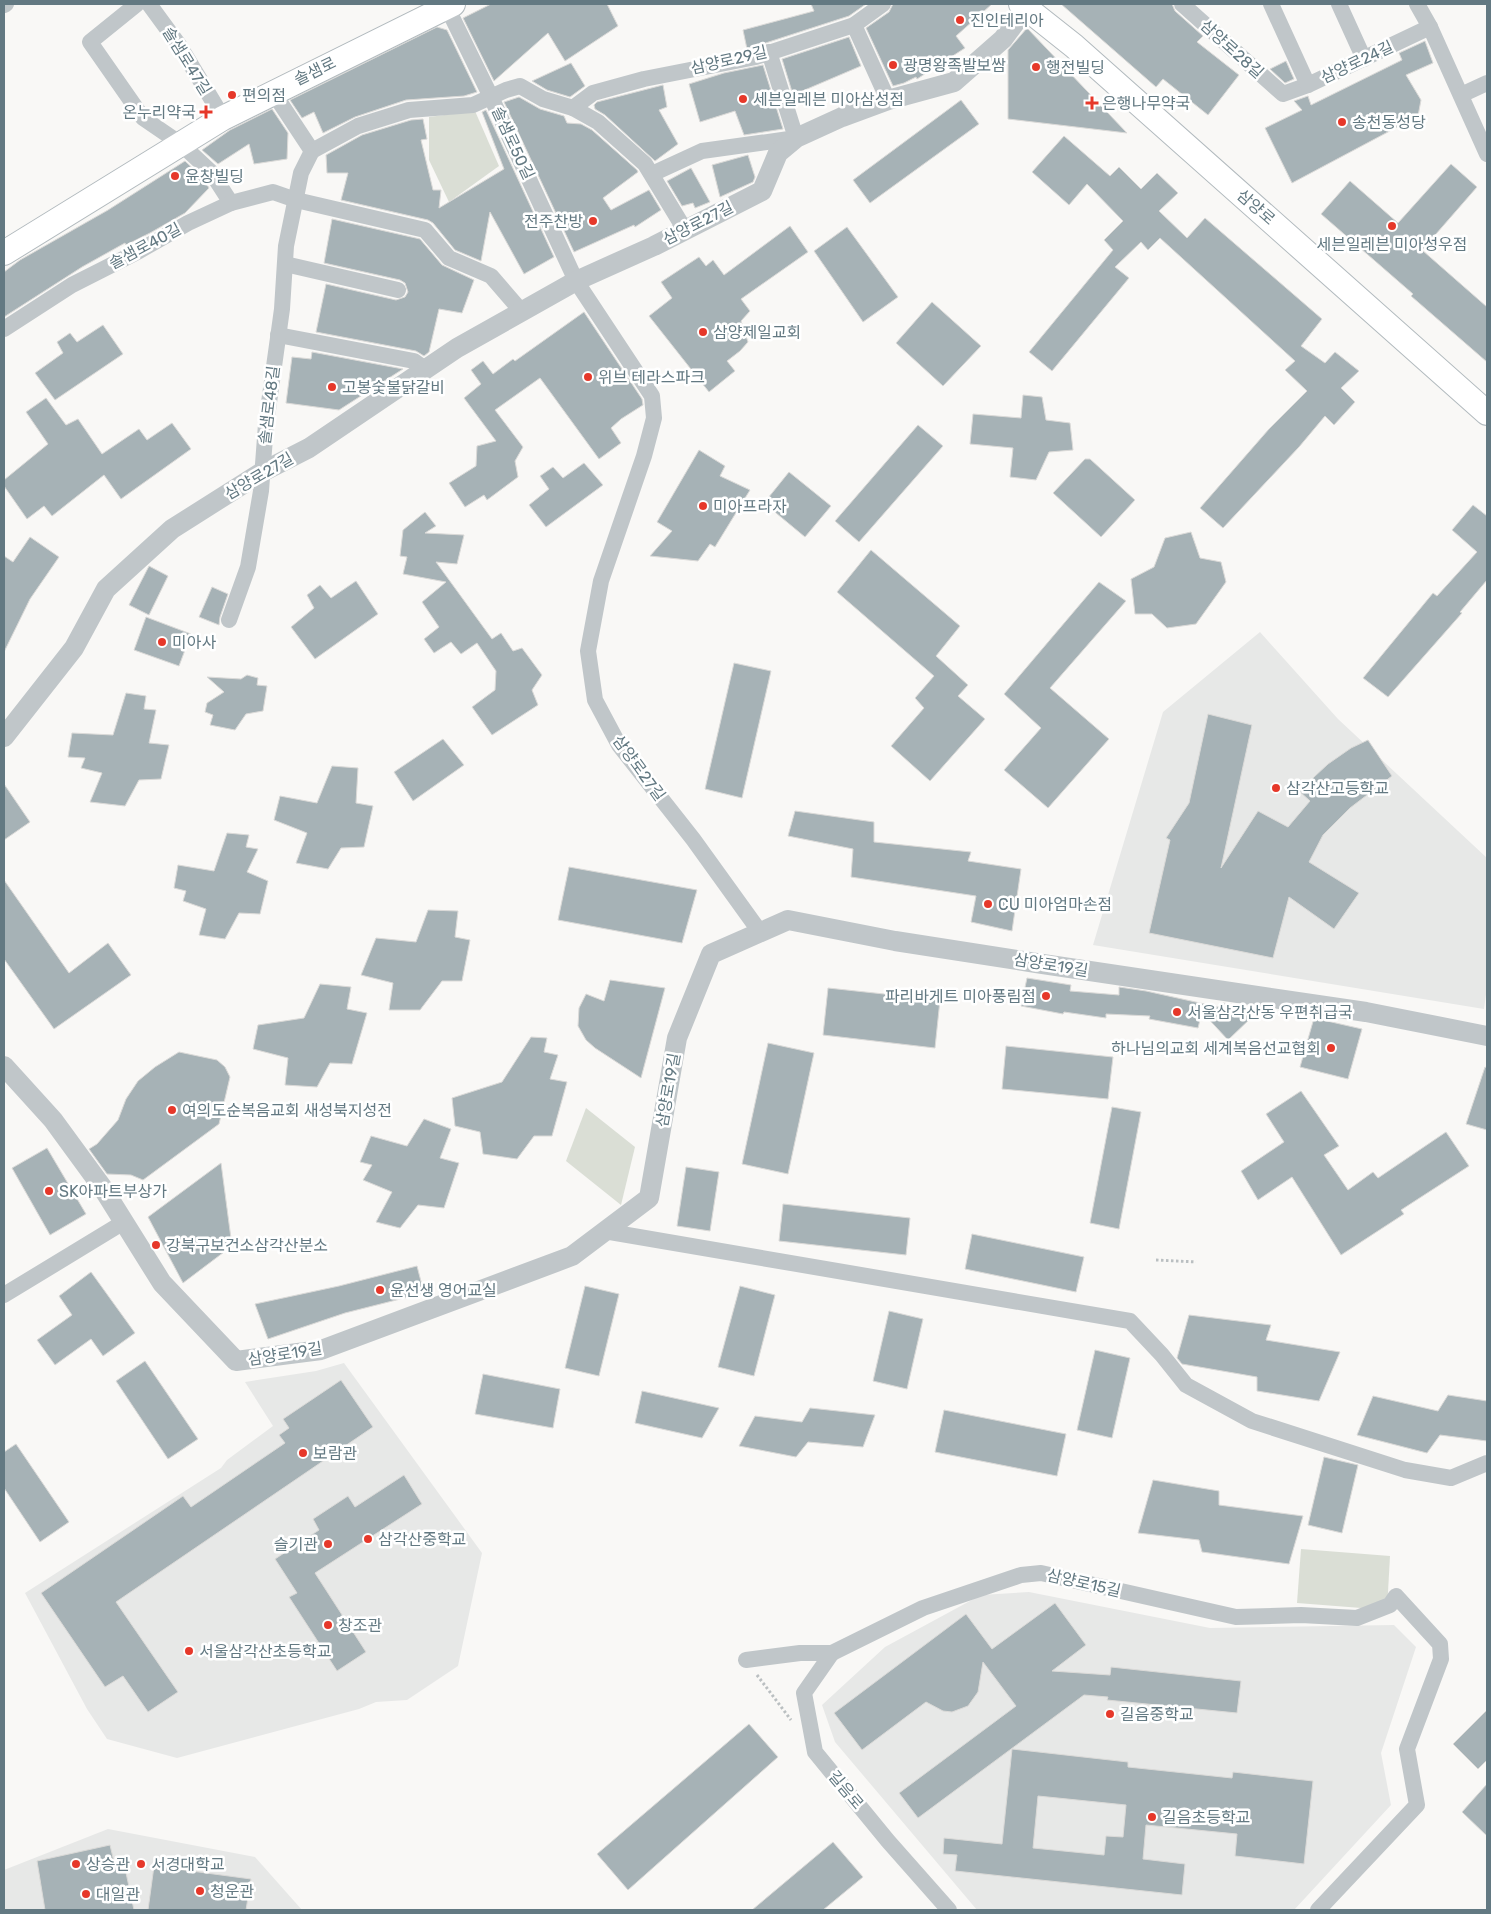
<svg xmlns="http://www.w3.org/2000/svg" width="1491" height="1914" viewBox="0 0 1491 1914" font-family="Rubik,'Noto Sans KR',sans-serif">
<style>
.built{fill:#e7e8e7}
.green{fill:#daded5}
.building{fill:#a6b2b6;stroke:#dbdad8;fill-rule:evenodd}
.lines{fill:none;stroke-linecap:round;stroke-linejoin:round}
.secondary-casing{stroke:#b2babe;stroke-width:26}
.path{stroke:#babfc1;stroke-width:3;stroke-dasharray:2.5 2.5;stroke-linecap:butt}
.minor{stroke:#c0c6c9;stroke-width:16}
.tertiary{stroke:#c0c6c9;stroke-width:20}
.secondary{stroke:#fff;stroke-width:24}
.poi-dot{fill:#e6382a;stroke:#fff;stroke-width:2}
.labels{text-anchor:middle;dominant-baseline:central;stroke-width:5;stroke-linejoin:round;paint-order:stroke}
.poi-label{font-size:16px;fill:#637982;stroke:#fff;text-anchor:start}
.street-label{font-size:16px;fill:#637982;stroke:#fff}
</style>
<rect width="100%" height="100%" fill="#f9f8f6"/>
<g class="built">
<polygon points="1260,632 1338,719 1487,858 1487,987 1484,1009 1093,945 1163,712"/>
<polygon points="344,1363 482,1553 458,1666 407,1700 376,1702 359,1709 177,1758 107,1739 87,1709 25,1593 221,1468 227,1460 273,1426 245,1382 316,1371"/>
<polygon points="1029,1592 1210,1628 1394,1625 1416,1647 1381,1753 1391,1805 1294,1910 977,1910 835,1742 822,1705 885,1647 981,1595"/>
<polygon points="108,1829 255,1857 302,1910 4,1910 4,1870"/>
</g>
<g class="green">
<polygon points="475,111 499,166 449,202 429,160 429,117"/>
<polygon points="586,1108 635,1147 621,1205 566,1161"/>
<polygon points="1301,1549 1390,1556 1387,1610 1297,1603"/>
</g>
<g class="building">
<polygon points="491,4 607,4 618,26 565,61 548,33 494,81 463,18"/>
<polygon points="811,4 866,4 849,16 747,49 743,30 814,11"/>
<polygon points="893,4 992,4 956,36 965,48 917,79 916,77 904,83 893,86 866,28 889,12"/>
<polygon points="1061,4 1172,4 1175,11 1203,36 1197,42 1239,75 1208,115 1163,79 1156,87"/>
<polygon points="437,27 447,30 477,92 464,96 406,100 355,117 323,133 314,112 302,118 290,100"/>
<polygon points="1027,28 1127,133 1008,119 1008,50"/>
<polygon points="849,37 861,66 793,95 782,59"/>
<polygon points="1425,41 1433,63 1406,75 1421,100 1418,116 1292,183 1265,128 1302,110 1294,101 1308,96 1311,105 1402,60 1399,53"/>
<polygon points="1286,61 1294,79 1285,83 1270,69"/>
<polygon points="571,63 585,86 570,97 547,90 532,81"/>
<polygon points="763,65 783,129 744,135 735,111 700,122 689,84 724,73"/>
<polygon points="663,85 667,107 659,110 678,144 655,161 605,115 595,109 594,105 597,102"/>
<polygon points="519,97 540,109 564,116 567,123 581,124 592,130 637,170 638,172 603,198 611,210 649,190 661,210 635,227 634,225 574,252 504,102"/>
<polygon points="961,100 979,124 870,203 853,180"/>
<polygon points="272,109 288,133 287,159 254,164 249,144 218,164 202,150 230,130"/>
<polygon points="486,110 554,257 524,274 490,212 481,261 455,250 433,223 428,220 341,200 348,173 327,173 326,155 362,135 411,120 423,119 427,139 421,140 433,190 441,190 439,208 504,169 482,112"/>
<polygon points="1064,136 1110,176 1119,167 1141,189 1157,173 1178,193 1159,211 1187,238 1205,218 1322,319 1301,346 1325,363 1335,352 1359,371 1341,388 1355,402 1334,425 1325,416 1299,447 1223,528 1200,508 1269,429 1307,391 1285,370 1295,361 1160,238 1148,250 1141,242 1115,267 1129,278 1052,371 1029,352 1113,250 1104,240 1123,221 1087,184 1069,205 1032,172"/>
<polygon points="748,155 755,177 753,182 720,197 712,165"/>
<polygon points="185,161 203,178 209,188 185,213 150,233 126,245 125,243 82,267 4,317 4,272 20,260 108,210"/>
<polygon points="1451,164 1477,187 1422,250 1487,307 1487,362 1411,296 1413,294 1321,214 1350,181 1398,223"/>
<polygon points="691,168 710,202 695,208 693,203 682,206 667,181"/>
<polygon points="332,219 420,239 442,265 474,280 462,313 439,309 429,352 424,356 416,351 316,332 326,284 396,300 405,297 408,292 405,283 400,280 324,263"/>
<polygon points="790,226 808,252 741,299 750,311 741,321 748,342 740,351 727,361 735,371 709,392 649,316 672,298 661,282 699,257 706,266 713,260 724,275"/>
<polygon points="847,227 898,297 863,322 814,251"/>
<polygon points="932,302 981,346 943,386 896,343"/>
<polygon points="584,312 642,399 643,405 621,419 611,428 621,443 599,459 540,378 495,410 523,447 515,461 518,477 487,500 484,495 465,507 449,483 476,466 477,446 496,441 464,398 481,384 471,370 483,361 493,374 513,359 515,361"/>
<polygon points="103,325 123,354 55,400 35,373 63,353 57,342 70,333 77,342"/>
<polygon points="312,352 403,369 339,410 286,403 292,357 311,359"/>
<polygon points="1023,395 1042,397 1046,420 1070,423 1073,450 1049,452 1036,480 1010,477 1013,448 970,444 973,414 1021,418"/>
<polygon points="46,398 66,425 78,419 102,454 139,429 147,440 172,423 191,449 121,499 104,475 52,516 44,506 27,519 4,486 4,480 48,444 26,412"/>
<polygon points="918,425 943,446 859,542 835,521"/>
<polygon points="699,450 725,466 720,476 750,490 715,547 710,544 698,561 650,556 672,531 657,522"/>
<polygon points="1085,459 1090,459 1135,500 1101,537 1053,493"/>
<polygon points="584,463 603,485 546,527 529,505 549,489 540,476 553,467 563,478"/>
<polygon points="789,472 831,506 805,537 764,503"/>
<polygon points="1473,505 1487,516 1487,580 1460,612 1462,613 1388,697 1363,678 1433,593 1437,596 1477,552 1452,530"/>
<polygon points="425,512 436,526 425,533 464,535 457,564 436,562 492,639 501,633 513,651 522,648 542,675 532,690 538,705 492,735 472,707 495,690 496,671 477,643 461,654 451,642 434,653 424,639 439,627 422,602 446,582 403,574 407,557 400,556 403,530"/>
<polygon points="1191,532 1200,558 1221,562 1226,582 1196,624 1167,628 1152,614 1135,614 1131,579 1154,567 1165,538"/>
<polygon points="30,537 59,557 30,599 4,652 4,556 13,562"/>
<polygon points="871,550 960,626 936,656 968,685 958,696 985,719 930,781 891,746 924,708 915,698 934,676 837,592"/>
<polygon points="149,566 168,576 149,615 129,605"/>
<polygon points="356,581 378,614 315,659 291,627 314,608 307,595 320,585 331,598"/>
<polygon points="1099,582 1126,601 1050,688 1109,739 1048,808 1004,770 1041,728 1004,694"/>
<polygon points="212,587 228,594 220,617 219,625 199,617"/>
<polygon points="146,617 191,634 179,666 134,650"/>
<polygon points="734,663 771,671 742,798 705,789"/>
<polygon points="247,675 258,678 257,685 267,686 263,711 246,714 235,730 210,725 213,715 205,712 207,703 224,692 207,677 241,679"/>
<polygon points="126,693 146,696 144,709 156,710 149,743 169,745 161,779 139,780 125,806 90,802 102,773 81,768 85,758 68,757 72,733 113,735"/>
<polygon points="1208,714 1252,725 1221,868 1258,811 1288,827 1310,801 1299,791 1328,764 1351,748 1368,740 1392,776 1350,808 1323,835 1309,862 1359,893 1334,929 1289,897 1273,958 1149,933 1170,840 1166,838 1189,803"/>
<polygon points="443,739 464,765 413,801 394,772"/>
<polygon points="332,766 358,768 356,803 373,806 364,847 341,848 328,869 296,863 307,833 274,820 280,796 317,803"/>
<polygon points="4,784 30,822 4,840"/>
<polygon points="795,811 874,822 874,842 971,852 968,861 1021,869 1012,931 971,922 976,896 851,877 853,849 788,836"/>
<polygon points="227,833 249,835 246,847 258,849 247,872 268,881 260,914 239,913 225,939 199,935 206,909 183,901 186,891 174,888 178,865 214,871"/>
<polygon points="569,867 697,890 682,943 558,920"/>
<polygon points="4,880 69,973 108,943 131,975 54,1029 4,959"/>
<polygon points="428,910 458,911 455,937 470,940 462,981 442,981 420,1010 389,1010 393,983 361,975 376,938 416,942"/>
<polygon points="1027,978 1071,985 1070,991 1119,995 1119,987 1146,991 1218,1007 1223,1003 1242,1006 1252,1017 1228,1040 1202,1012 1198,1028 1149,1019 1150,1016 1106,1014 1106,1018 1064,1012 1063,1014 1021,1006"/>
<polygon points="610,980 665,988 641,1078 595,1048 586,1040 578,1026 579,1008 586,994 604,1001"/>
<polygon points="320,984 351,987 347,1009 367,1013 352,1064 330,1063 317,1087 285,1085 288,1058 253,1049 258,1025 304,1018"/>
<polygon points="828,988 940,1000 935,1048 823,1035"/>
<polygon points="1314,1018 1362,1029 1348,1079 1300,1067"/>
<polygon points="531,1037 547,1038 544,1052 558,1055 550,1079 567,1082 552,1136 534,1136 517,1159 483,1154 480,1132 455,1126 452,1098 502,1082"/>
<polygon points="768,1043 814,1053 788,1174 742,1164"/>
<polygon points="1006,1046 1113,1057 1108,1099 1002,1089"/>
<polygon points="179,1052 217,1060 225,1067 230,1077 219,1124 143,1180 131,1175 107,1174 89,1149 97,1144 118,1120 126,1099 138,1081 155,1067"/>
<polygon points="1485,1067 1487,1068 1487,1130 1466,1124"/>
<polygon points="1301,1091 1339,1146 1324,1155 1348,1190 1373,1172 1378,1178 1446,1132 1469,1166 1401,1210 1404,1214 1341,1255 1292,1177 1258,1200 1241,1171 1284,1142 1266,1114"/>
<polygon points="1112,1107 1141,1112 1119,1229 1090,1223"/>
<polygon points="424,1119 451,1129 440,1158 459,1163 444,1208 418,1205 400,1228 376,1222 392,1192 363,1180 372,1165 360,1162 371,1136 407,1146"/>
<polygon points="47,1148 86,1214 50,1235 12,1168"/>
<polygon points="221,1163 232,1246 183,1283 148,1217"/>
<polygon points="686,1167 719,1172 710,1231 677,1226"/>
<polygon points="783,1204 910,1218 906,1255 779,1241"/>
<polygon points="972,1234 1084,1257 1076,1292 965,1269"/>
<polygon points="417,1266 424,1293 345,1313 268,1339 255,1304 339,1286"/>
<polygon points="91,1272 135,1333 103,1356 91,1339 55,1365 37,1340 72,1315 59,1296"/>
<polygon points="585,1286 619,1294 599,1376 565,1368"/>
<polygon points="740,1286 775,1295 754,1376 718,1367"/>
<polygon points="889,1311 923,1319 907,1389 873,1381"/>
<polygon points="1189,1315 1271,1325 1266,1340 1340,1352 1319,1401 1257,1391 1257,1377 1182,1364 1177,1358"/>
<polygon points="1095,1350 1130,1358 1112,1438 1077,1430"/>
<polygon points="145,1361 198,1439 168,1459 116,1381"/>
<polygon points="483,1374 560,1389 553,1428 475,1414"/>
<polygon points="341,1380 373,1427 116,1602 178,1692 148,1712 123,1676 105,1687 41,1593 183,1496 191,1507 285,1443 279,1435 289,1428 283,1419"/>
<polygon points="642,1391 719,1408 702,1438 635,1423"/>
<polygon points="1448,1395 1487,1401 1487,1441 1440,1435 1427,1453 1357,1435 1373,1396 1438,1411"/>
<polygon points="810,1408 875,1415 863,1447 808,1442 796,1457 739,1446 755,1416 802,1422"/>
<polygon points="944,1410 1066,1434 1057,1476 935,1452"/>
<polygon points="16,1444 69,1522 40,1542 4,1488 4,1452"/>
<polygon points="1324,1457 1358,1465 1342,1533 1308,1525"/>
<polygon points="404,1475 422,1504 315,1573 366,1652 337,1671 289,1597 297,1593 275,1559 319,1530 313,1519 348,1496 355,1507"/>
<polygon points="1153,1480 1219,1491 1219,1505 1303,1516 1289,1564 1202,1552 1199,1540 1138,1533"/>
<polygon points="1055,1603 1086,1645 1052,1671 1110,1675 1111,1667 1241,1681 1237,1713 1107,1700 1108,1697 1084,1695 918,1818 899,1793 1016,1706 983,1662 978,1692 968,1706 952,1712 943,1711 926,1702 862,1750 834,1713 966,1614 992,1649"/>
<polygon points="1487,1710 1487,1760 1478,1769 1453,1744"/>
<polygon points="749,1724 778,1757 628,1890 597,1854"/>
<path d="M1012,1749L1128,1762V1767L1232,1778L1233,1772L1313,1781L1304,1864L1235,1856L1237,1834L1146,1825L1143,1859L1185,1864L1182,1895L955,1871L957,1855L943,1854L944,1838L1002,1844ZM1038,1796L1126,1805L1123,1837L1106,1836L1104,1855L1033,1848Z"/>
<polygon points="1487,1784 1487,1836 1462,1812"/>
<polygon points="833,1842 863,1877 823,1910 752,1910"/>
<polygon points="110,1845 116,1870 125,1868 134,1910 45,1910 37,1861"/>
<polygon points="154,1866 251,1879 246,1910 148,1910"/>
</g>
<g class="lines">
<g class="secondary-casing">
<g id="secondary">
<polyline points="1021,4 1074,46 1487,413"/>
<polyline points="4,253 223,118 453,4"/>
</g>
</g>
<g class="path">
<polyline points="1156,1260 1196,1262"/>
<polyline points="757,1675 791,1720"/>
</g>
<g class="minor">
<polyline points="137,4 90,42 143,118 181,144 211,172 231,203"/>
<polyline points="149,4 179,45 223,118"/>
<polyline points="1182,4 1283,94 1308,85 1430,27"/>
<polyline points="1271,4 1308,85"/>
<polyline points="1339,4 1364,59"/>
<polyline points="1417,4 1430,27 1487,154"/>
<polyline points="4,5 6,4"/>
<polyline points="447,7 491,97 576,281 652,396 654,418 644,456 601,581 588,651 595,700 619,745 693,839 760,932"/>
<polyline points="854,25 888,100"/>
<polyline points="273,92 312,151"/>
<polyline points="1461,95 1487,83"/>
<polyline points="573,108 598,122 645,164 685,230"/>
<polyline points="312,151 358,126 409,110 473,105 506,90 520,86 543,99 573,108 593,93 644,79 756,57 854,25 883,4"/>
<polyline points="652,174 702,151 796,138 769,52"/>
<polyline points="285,264 398,290"/>
<polyline points="4,329 72,285 139,251 188,223 231,203 273,192 296,200 425,230 449,258 491,276 522,312"/>
<polyline points="278,335 414,361 425,369"/>
<polyline points="229,620 248,567 261,491 266,424 282,309 286,246 301,173 312,151"/>
<polyline points="604,1231 1130,1321 1162,1355 1186,1385 1252,1421 1405,1470 1451,1478 1487,1463"/>
<polyline points="4,1295 124,1222"/>
<polyline points="832,1653 804,1693 815,1752 888,1841 949,1910"/>
<polyline points="746,1660 800,1653 832,1653 923,1608 1021,1575 1041,1573 1236,1617 1301,1615 1357,1618 1390,1605 1396,1596 1440,1644 1441,1659 1407,1749 1417,1805 1318,1910"/>
</g>
<g class="tertiary">
<polyline points="4,737 74,648 106,589 172,529 262,472 309,448 457,348 576,281 654,246 762,191 778,153 796,138 842,117 888,100 954,82 1003,39 1026,8"/>
<polyline points="4,1066 53,1120 102,1187 162,1283 236,1361 321,1350 572,1256 649,1198 677,1038 711,954 788,920 895,941 1036,963 1366,1012 1487,1036"/>
</g>
<use href="#secondary" class="secondary"/>
</g>
<g class="poi-dot">
<circle cx="960" cy="20" r="5"/>
<circle cx="893" cy="65" r="5"/>
<circle cx="1036" cy="67" r="5"/>
<circle cx="232" cy="95" r="5"/>
<circle cx="743" cy="99" r="5"/>
<path d="M1089.5 95.5h5v5h5v5h-5v5h-5v-5h-5v-5h5z"/>
<path d="M203.5 104.5h5v5h5v5h-5v5h-5v-5h-5v-5h5z"/>
<circle cx="1342" cy="122" r="5"/>
<circle cx="175" cy="176" r="5"/>
<circle cx="593" cy="221" r="5"/>
<circle cx="1392" cy="226" r="5"/>
<circle cx="703" cy="332" r="5"/>
<circle cx="588" cy="377" r="5"/>
<circle cx="332" cy="387" r="5"/>
<circle cx="703" cy="506" r="5"/>
<circle cx="162" cy="642" r="5"/>
<circle cx="1276" cy="788" r="5"/>
<circle cx="988" cy="904" r="5"/>
<circle cx="1046" cy="996" r="5"/>
<circle cx="1177" cy="1012" r="5"/>
<circle cx="1331" cy="1048" r="5"/>
<circle cx="172" cy="1110" r="5"/>
<circle cx="49" cy="1191" r="5"/>
<circle cx="156" cy="1245" r="5"/>
<circle cx="380" cy="1290" r="5"/>
<circle cx="303" cy="1453" r="5"/>
<circle cx="368" cy="1539" r="5"/>
<circle cx="328" cy="1544" r="5"/>
<circle cx="328" cy="1625" r="5"/>
<circle cx="189" cy="1651" r="5"/>
<circle cx="1110" cy="1714" r="5"/>
<circle cx="1152" cy="1817" r="5"/>
<circle cx="76" cy="1864" r="5"/>
<circle cx="141" cy="1864" r="5"/>
<circle cx="200" cy="1891" r="5"/>
<circle cx="86" cy="1894" r="5"/>
</g>
<g class="labels">
<g class="poi-label">
<text x="970" y="20">진인테리아</text>
<text x="903" y="65">광명왕족발보쌈</text>
<text x="1046" y="67">행전빌딩</text>
<text x="242" y="95">편의점</text>
<text x="753" y="99">세븐일레븐 미아삼성점</text>
<text x="1102" y="103">은행나무약국</text>
<text x="196" y="112" text-anchor="end">온누리약국</text>
<text x="1352" y="122">송천동성당</text>
<text x="185" y="176">윤창빌딩</text>
<text x="583" y="221" text-anchor="end">전주찬방</text>
<text x="1392" y="244" text-anchor="middle">세븐일레븐 미아성우점</text>
<text x="713" y="332">삼양제일교회</text>
<text x="598" y="377">위브 테라스파크</text>
<text x="342" y="387">고봉숯불닭갈비</text>
<text x="713" y="506">미아프라자</text>
<text x="172" y="642">미아사</text>
<text x="1286" y="788">삼각산고등학교</text>
<text x="998" y="904">CU 미아엄마손점</text>
<text x="1036" y="996" text-anchor="end">파리바게트 미아풍림점</text>
<text x="1187" y="1012">서울삼각산동 우편취급국</text>
<text x="1321" y="1048" text-anchor="end">하나님의교회 세계복음선교협회</text>
<text x="182" y="1110">여의도순복음교회 새성북지성전</text>
<text x="59" y="1191">SK아파트부상가</text>
<text x="166" y="1245">강북구보건소삼각산분소</text>
<text x="390" y="1290">윤선생 영어교실</text>
<text x="313" y="1453">보람관</text>
<text x="378" y="1539">삼각산중학교</text>
<text x="318" y="1544" text-anchor="end">슬기관</text>
<text x="338" y="1625">창조관</text>
<text x="199" y="1651">서울삼각산초등학교</text>
<text x="1120" y="1714">길음중학교</text>
<text x="1162" y="1817">길음초등학교</text>
<text x="86" y="1864">상승관</text>
<text x="151" y="1864">서경대학교</text>
<text x="210" y="1891">청운관</text>
<text x="96" y="1894">대일관</text>
</g>
<g class="street-label">
<text transform="translate(1232 49) rotate(42)">삼양로28길</text>
<text transform="translate(729 60) rotate(-13)">삼양로29길</text>
<text transform="translate(187 61) rotate(58)">솔샘로47길</text>
<text transform="translate(1357 62) rotate(-25)">삼양로24길</text>
<text transform="translate(315 71) rotate(-26)">솔샘로</text>
<text transform="translate(513 143) rotate(65)">솔샘로50길</text>
<text transform="translate(1256 207) rotate(41)">삼양로</text>
<text transform="translate(698 223) rotate(-27)">삼양로27길</text>
<text transform="translate(145 246) rotate(-28)">솔샘로40길</text>
<text transform="translate(269 405) rotate(-83)">솔샘로48길</text>
<text transform="translate(259 476) rotate(-30)">삼양로27길</text>
<text transform="translate(639 768) rotate(54)">삼양로27길</text>
<text transform="translate(1051 965) rotate(9)">삼양로19길</text>
<text transform="translate(668 1090) rotate(-80)">삼양로19길</text>
<text transform="translate(285 1354) rotate(-9)">삼양로19길</text>
<text transform="translate(1084 1583) rotate(13)">삼양로15길</text>
<text transform="translate(846 1790) rotate(50)">길음로</text>
</g>
</g>
<rect width="1491" height="1914" fill="none" stroke="#637982" stroke-width="10"/>
</svg>
